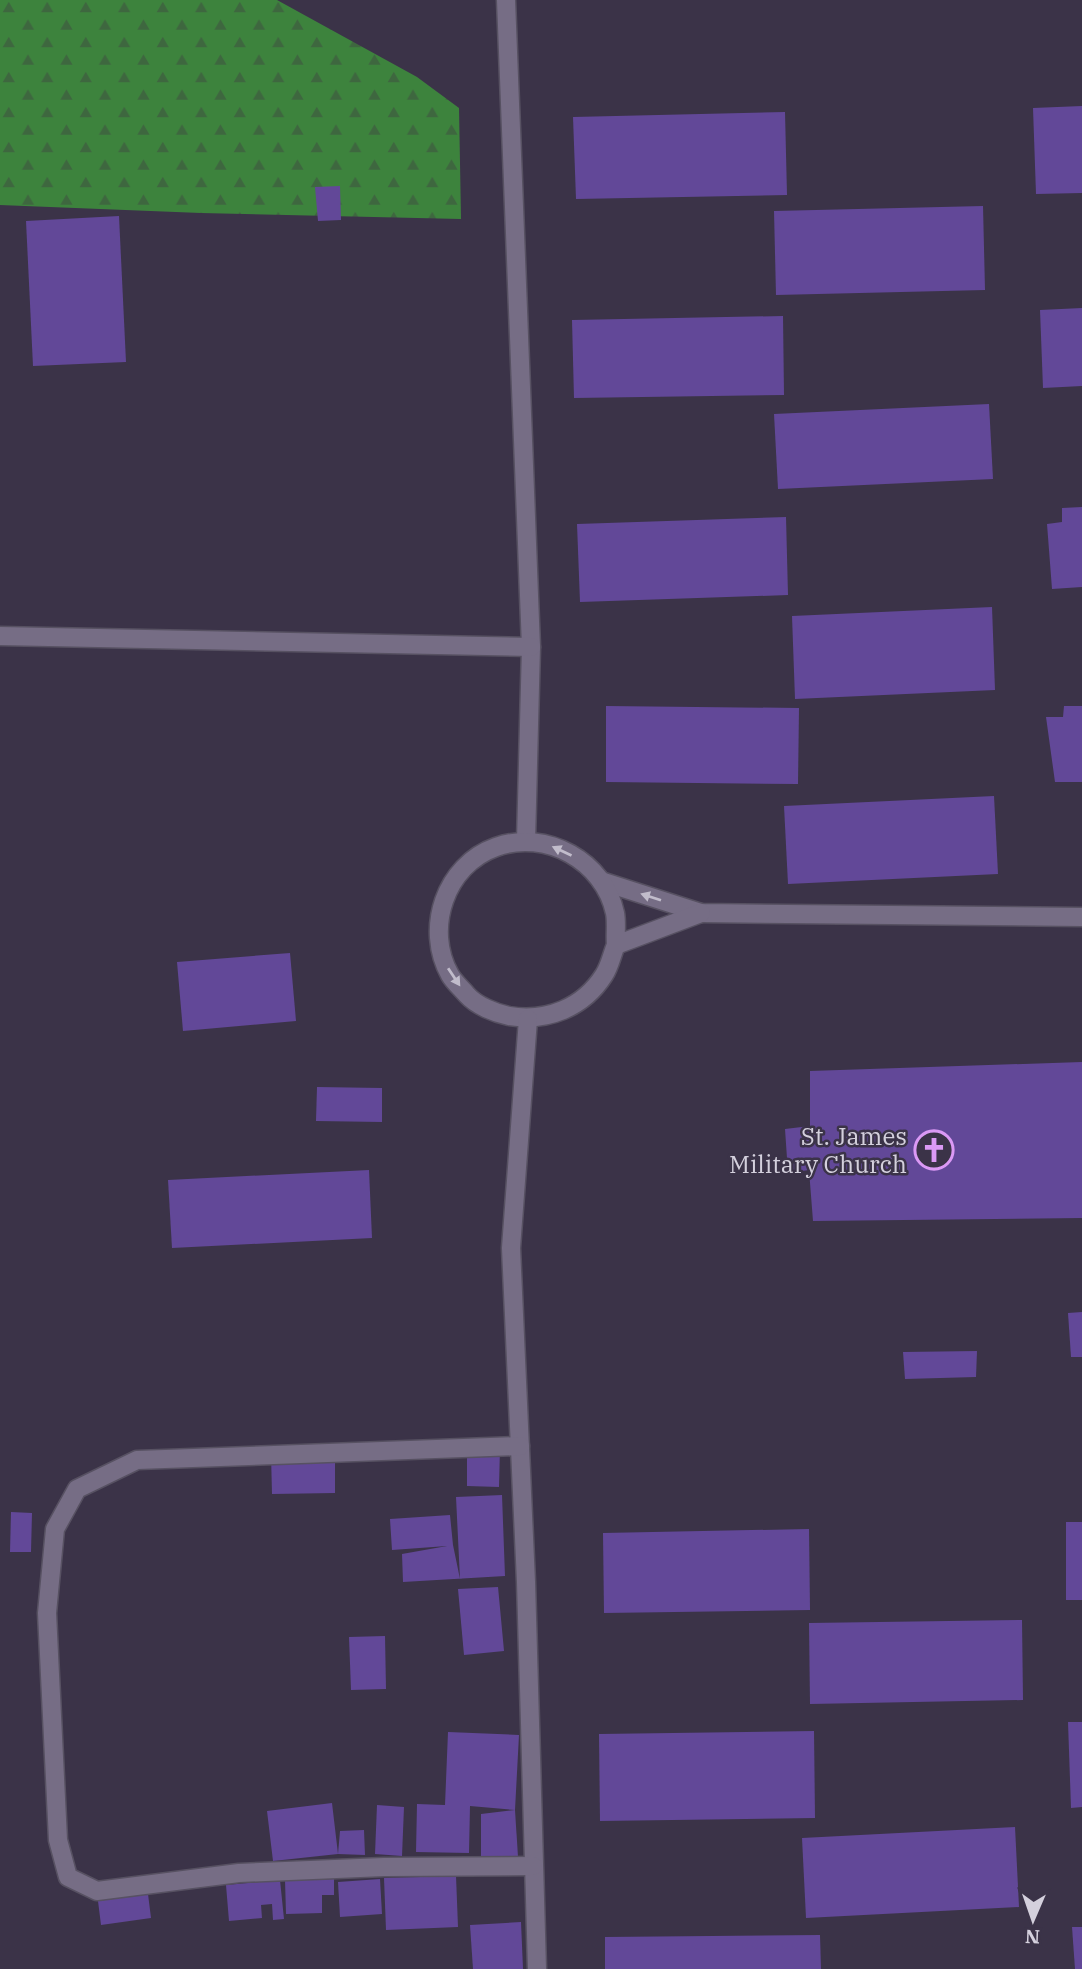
<svg xmlns="http://www.w3.org/2000/svg" width="1082" height="1969" viewBox="0 0 1082 1969" font-family="'IBM Plex Serif',serif">
<style>
.forest{fill:url(#forest-firs)}
.building{fill:#624898}
.lines{fill:none;stroke-linecap:round;stroke-linejoin:round}
.street-casing{stroke:#575162;stroke-width:21}
.street{stroke:#766d85;stroke-width:18}
.oneway{fill:#c1bccb}
.labels{text-anchor:middle;dominant-baseline:central;stroke-width:5;stroke-linejoin:round;paint-order:stroke}
.poi-label{font-size:24px;fill:#d4d0dd;stroke:#3b3348;text-anchor:end}
</style>
<defs>
<pattern id="forest-firs" width="22" height="20" patternUnits="userSpaceOnUse" patternTransform="scale(1.75)"><rect width="22" height="20" fill="#3d833d"/><path d="M5 1l3.5 6h-7zM16 11l3.5 6h-7z" fill="#3e673f"/></pattern>
</defs>
<rect width="100%" height="100%" fill="#3b3348"/>
<polygon class="forest" points="0,0 277,0 417,77 459,108 461,219 201,213 0,205"/>
<g class="building">
<polygon points="1082,106 1082,193 1036,194 1033,108"/>
<polygon points="785,112 787,195 576,199 573,117"/>
<polygon points="340,186 341,220 318,221 315,187"/>
<polygon points="983,206 985,290 776,295 774,211"/>
<polygon points="119,216 126,362 33,366 26,221"/>
<polygon points="1082,308 1082,386 1043,388 1040,310"/>
<polygon points="783,316 784,395 574,398 572,320"/>
<polygon points="989,404 993,479 778,489 774,414"/>
<polygon points="1082,507 1082,587 1052,589 1047,524 1062,522 1062,508"/>
<polygon points="786,517 788,595 580,602 577,524"/>
<polygon points="992,607 995,690 795,699 792,616"/>
<polygon points="606,706 799,708 798,784 606,782"/>
<polygon points="1064,706 1082,706 1082,782 1055,782 1046,717 1063,717"/>
<polygon points="994,796 998,874 788,884 784,806"/>
<polygon points="290,953 296,1021 183,1031 177,962"/>
<polygon points="1082,1062 1082,1218 813,1221 809,1170 788,1173 785,1129 810,1126 810,1071"/>
<polygon points="317,1087 382,1088 382,1122 316,1121"/>
<polygon points="369,1170 372,1238 172,1248 168,1180"/>
<polygon points="1082,1312 1082,1357 1071,1357 1068,1313"/>
<polygon points="977,1351 976,1377 905,1379 903,1352"/>
<polygon points="467,1447 500,1448 499,1487 467,1486"/>
<polygon points="271,1454 335,1454 335,1493 272,1494"/>
<polygon points="502,1495 505,1576 403,1582 402,1554 447,1546 392,1550 390,1519 450,1515 453,1545 460,1579 456,1497"/>
<polygon points="11,1512 32,1513 31,1552 10,1552"/>
<rect x="1066" y="1522" width="16" height="78"/>
<polygon points="809,1529 810,1610 604,1613 603,1533"/>
<polygon points="498,1587 504,1651 464,1655 458,1589"/>
<polygon points="1022,1620 1023,1700 810,1704 809,1623"/>
<polygon points="385,1636 386,1689 351,1690 349,1637"/>
<polygon points="1068,1722 1082,1722 1082,1807 1071,1808"/>
<polygon points="814,1731 815,1818 600,1821 599,1734"/>
<polygon points="448,1732 519,1735 515,1810 470,1806 469,1853 416,1852 417,1804 445,1805"/>
<polygon points="332,1803 338,1854 340,1831 364,1830 365,1855 338,1854 273,1861 267,1811"/>
<polygon points="377,1805 404,1807 402,1856 375,1854"/>
<polygon points="515,1810 518,1857 481,1857 481,1814"/>
<polygon points="1015,1827 1019,1907 806,1918 802,1838"/>
<polygon points="456,1876 458,1927 386,1930 384,1878"/>
<polygon points="334,1879 334,1895 322,1895 322,1913 286,1914 285,1880"/>
<polygon points="380,1879 382,1914 340,1917 338,1882"/>
<polygon points="280,1880 284,1919 273,1920 272,1904 261,1905 262,1918 229,1921 226,1885"/>
<polygon points="148,1894 151,1918 101,1925 98,1901"/>
<polygon points="521,1922 523,1969 473,1969 470,1925"/>
<polygon points="1072,1927 1082,1927 1082,1969 1075,1969"/>
<polygon points="820,1935 821,1969 605,1969 605,1937"/>
</g>
<g class="lines">
<g class="street-casing">
<g id="street">
<polyline points="506,0 531,647 526,841"/>
<polyline points="0,636 531,647"/>
<polyline points="601,881 701,913 1082,917"/>
<path d="M616,945C615,935 617,923 615,913C604,861 546,829 496,847C445,865 424,929 450,975C454,982 461,988 467,995C477,1006 495,1013 509,1016C547,1022 583,1008 604,975C610,966 612,954 616,945L701,913"/>
<polyline points="528,1019 511,1248 526,1582 537,1969"/>
<polyline points="520,1446 137,1460 77,1489 55,1529 47,1613 58,1840 68,1877 97,1891 239,1873 384,1867 533,1866"/>
</g>
</g>
<use href="#street" class="street"/>
</g>
<defs><path id="oneway-solid" d="M-6-.8H1V-3.2L6.5 0L1 3.2V.8H-6Z" transform="scale(1.75)"/></defs>
<g class="oneway">
<use href="#oneway-solid" transform="translate(562 851) rotate(-155)"/>
<use href="#oneway-solid" transform="translate(651 897) rotate(-162)"/>
<use href="#oneway-solid" transform="translate(454 977) rotate(56)"/>
</g>
<defs>
<g id="church-ring" transform="scale(2.0125)"><circle r="9.5" fill="#3b3348" stroke="#db99f5" stroke-width="1.5"/><path d="M-1.2-6h2.4v3.5h3.3v2.4h-3.3V6h-2.4V-.1h-3.3v-2.4h3.3Z" fill="#db99f5"/></g>
</defs>
<g fill-rule="evenodd">
<use href="#church-ring" x="934" y="1150"/>
</g>
<g class="labels">
<g class="poi-label">
<text x="907" y="1136">St. James<tspan x="907" dy="28">Military Church</tspan></text>
</g>
</g>
<g transform="translate(1033 1920) rotate(182)" stroke="#3b3348" stroke-width="5" paint-order="stroke">
<path d="M0-5L12 26L0 18L-12 26Z" fill="#d4d0dd"/>
<text y="-10" font-size="19" font-weight="bold" text-anchor="middle" fill="#d4d0dd">N</text>
</g>
</svg>
